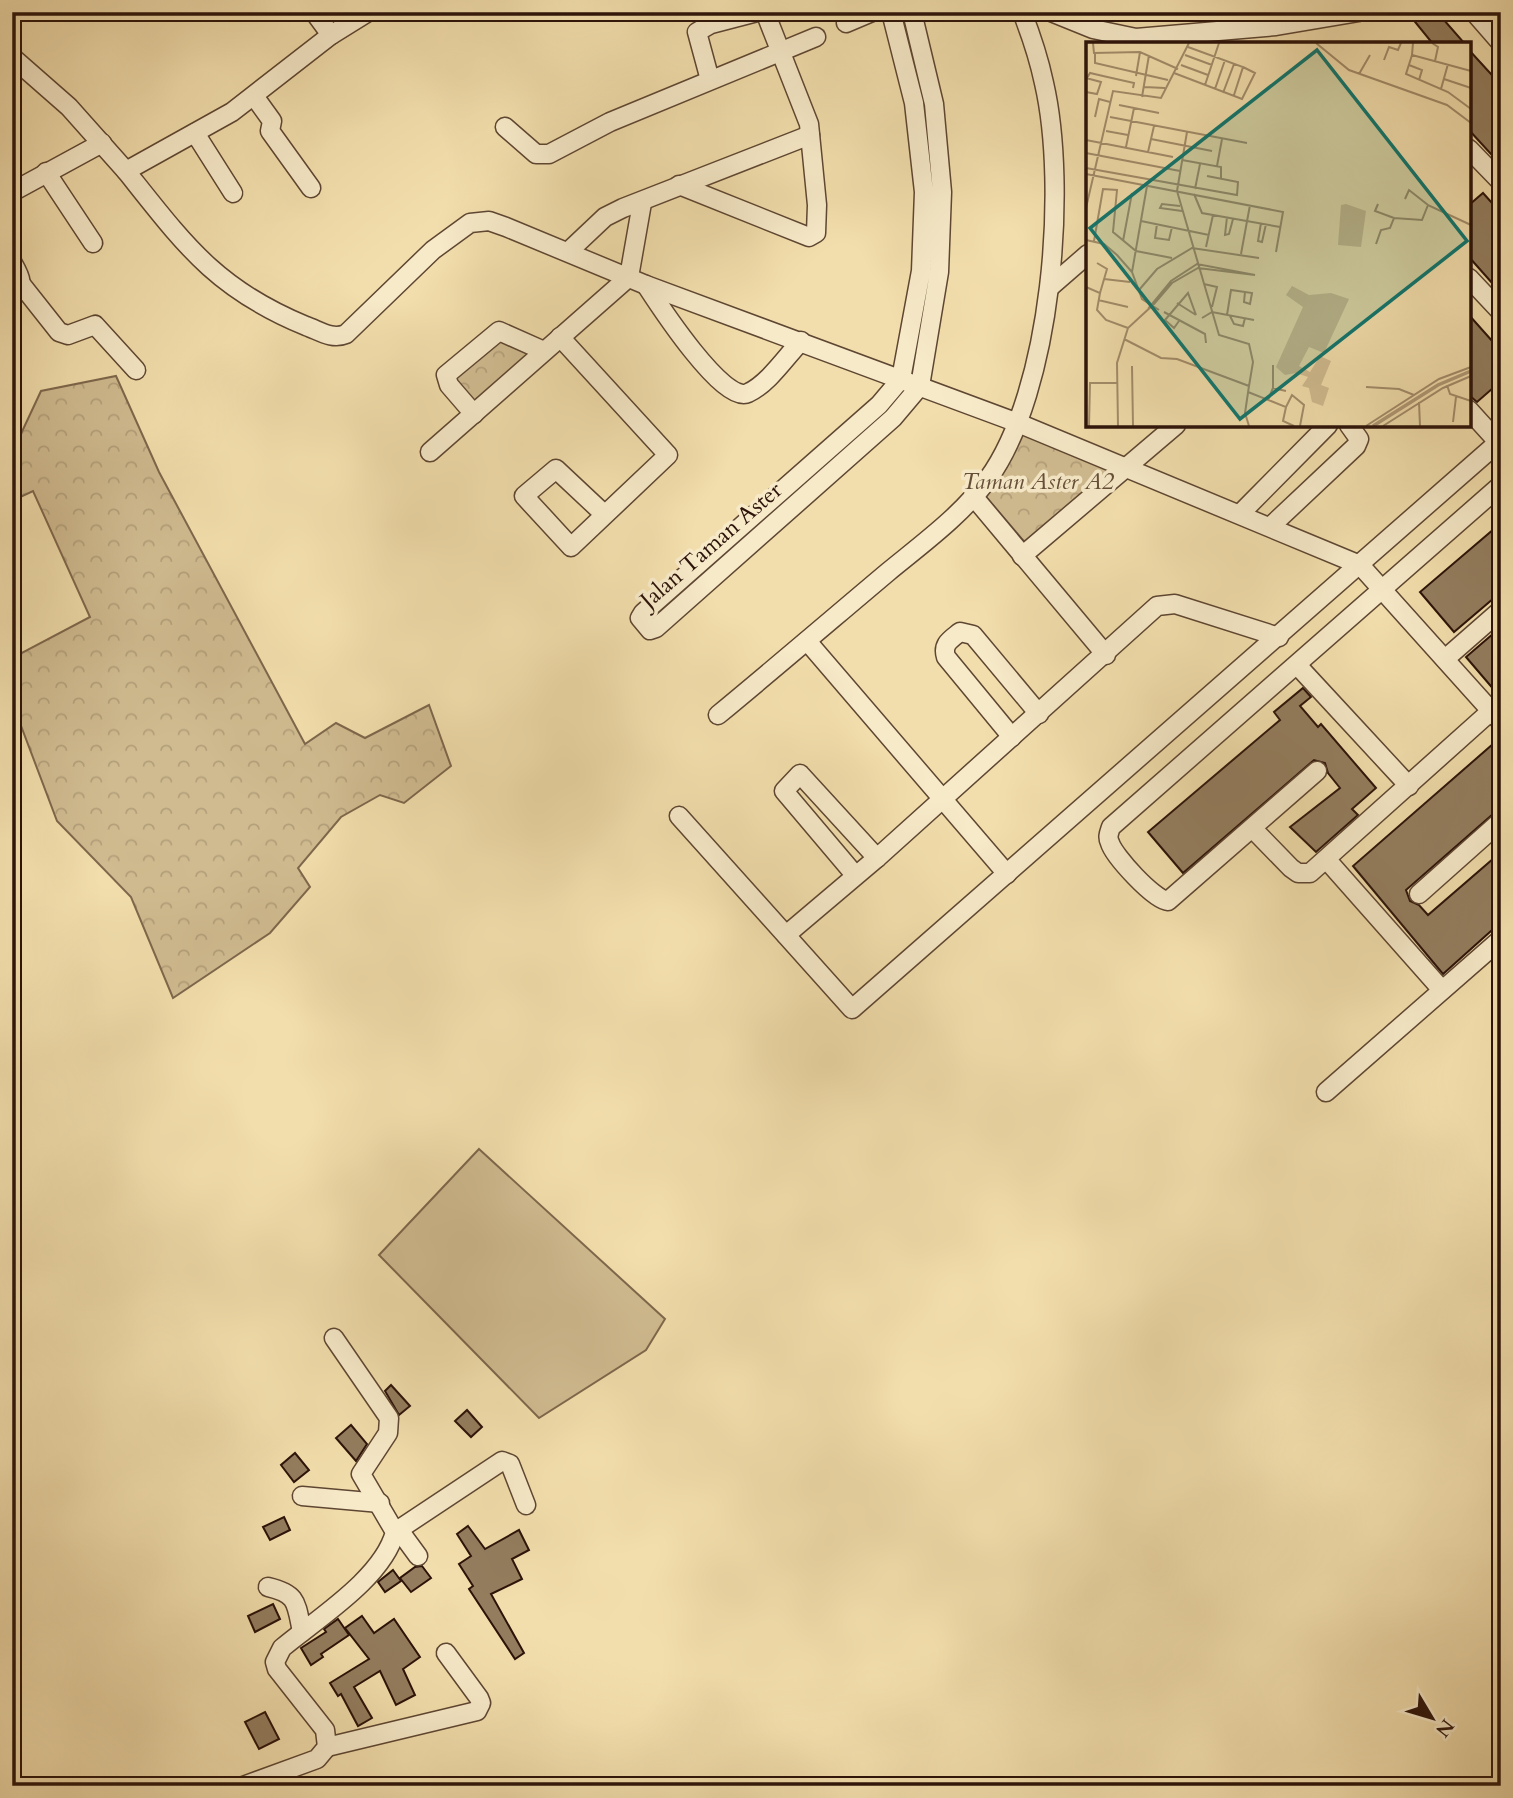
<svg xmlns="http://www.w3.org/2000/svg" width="1513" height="1798" viewBox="0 0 1513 1798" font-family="Cardo,serif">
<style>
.green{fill:#d0bb90;stroke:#7e674c;stroke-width:2}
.forest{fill:url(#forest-crowns);stroke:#7e674c;stroke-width:2}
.building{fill:#937d5e;stroke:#2c1309;stroke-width:2}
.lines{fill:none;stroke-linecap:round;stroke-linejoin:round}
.minor-casing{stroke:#5e4632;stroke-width:21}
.minor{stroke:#f7eac9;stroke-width:18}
.labels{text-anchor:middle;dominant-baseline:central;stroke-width:7;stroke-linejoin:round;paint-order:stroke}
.park-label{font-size:23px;font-style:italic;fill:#654e38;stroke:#f7eac9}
.street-label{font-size:23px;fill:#2c1309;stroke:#f7eac9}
.inset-river{fill:none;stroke:#af9975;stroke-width:3.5}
.inset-road{fill:none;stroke:#a38d6b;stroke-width:2}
.view{fill:#0f766e;fill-opacity:0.15;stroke:#0f766e;stroke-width:3.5}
.inset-edge{fill:none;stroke:#2c1309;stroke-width:3.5}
</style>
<defs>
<pattern id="forest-crowns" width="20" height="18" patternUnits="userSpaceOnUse" patternTransform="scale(1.75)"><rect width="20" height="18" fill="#d0bb90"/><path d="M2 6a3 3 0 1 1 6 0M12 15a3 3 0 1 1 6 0" fill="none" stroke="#b3a07b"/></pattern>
</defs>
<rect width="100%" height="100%" fill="#f2deac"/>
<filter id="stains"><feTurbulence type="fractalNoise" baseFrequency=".00286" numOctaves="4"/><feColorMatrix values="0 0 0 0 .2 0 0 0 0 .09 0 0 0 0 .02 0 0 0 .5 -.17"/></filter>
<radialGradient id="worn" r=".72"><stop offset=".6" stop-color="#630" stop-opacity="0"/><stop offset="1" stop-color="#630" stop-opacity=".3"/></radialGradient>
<polygon class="green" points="479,1149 665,1319 646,1350 539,1418 379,1255"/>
<g class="forest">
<polygon points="491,338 540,352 474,409 451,385 453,371"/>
<polygon points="116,376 159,472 305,744 336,723 365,738 429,705 451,766 404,803 380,795 341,817 298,868 310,887 270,933 173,998 131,897 57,821 12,702 12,658 90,617 33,491 12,501 12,453 41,391"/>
<polygon points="1018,427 1124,466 1028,546 981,491"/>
</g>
<g class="building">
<polygon points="1407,12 1437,12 1465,44 1433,44"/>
<polygon points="1469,50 1501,85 1501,165 1469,130"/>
<polygon points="1483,193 1501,213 1501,293 1469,257 1469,205"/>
<polygon points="1469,315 1501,351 1501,381 1477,402 1469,395"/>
<polygon points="1501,523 1501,592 1454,632 1420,592"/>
<polygon points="1501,627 1501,698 1466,657"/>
<polygon points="1303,688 1311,697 1300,706 1318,727 1321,724 1376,788 1352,809 1358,815 1316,852 1290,827 1340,788 1328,773 1325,763 1314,760 1183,873 1148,832 1280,720 1274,712"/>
<polygon points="1501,737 1501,807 1406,890 1410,901 1419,905 1428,915 1501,852 1501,922 1443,974 1353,866"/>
<polygon points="391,1385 410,1406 399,1415 385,1391"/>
<polygon points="467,1410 482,1427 471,1437 455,1421"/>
<polygon points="351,1425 367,1444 356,1461 336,1438"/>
<polygon points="295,1453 309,1470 294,1482 281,1465"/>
<polygon points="284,1517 290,1530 270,1540 263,1527"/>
<polygon points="468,1526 485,1549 519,1530 529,1550 512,1559 522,1579 491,1594 524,1653 515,1659 469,1589 473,1586 459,1564 471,1556 457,1534"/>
<polygon points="422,1566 431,1578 411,1592 400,1578 415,1567"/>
<polygon points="393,1570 401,1581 385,1592 378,1582"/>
<polygon points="273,1604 280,1619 255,1632 248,1616"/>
<polygon points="362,1616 374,1633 394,1619 420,1657 403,1669 415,1695 396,1705 380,1671 354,1687 372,1718 358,1726 341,1694 338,1696 330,1683 369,1659 345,1628"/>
<polygon points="338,1619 349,1635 321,1654 323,1657 311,1665 301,1648 326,1632 324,1629"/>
<polygon points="265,1712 279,1739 259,1749 245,1722"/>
</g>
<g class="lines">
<g class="minor-casing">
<g id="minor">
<polyline points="314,12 331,35"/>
<polyline points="891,12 914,103 924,192 921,271 901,379 879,405 643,613 640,618 650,630 656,628 893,418 920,386 939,272 942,192 934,104 912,12"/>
<polyline points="1051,12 1093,29 1136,38 1276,26 1359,12"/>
<polyline points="1474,12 1501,43"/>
<polyline points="846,23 872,12"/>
<polyline points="12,57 69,107 126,171 232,112 331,35 368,12"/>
<polyline points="710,80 697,32 711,24 757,12"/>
<polyline points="254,96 272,121 270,131 311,188"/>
<polyline points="505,127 536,154 549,154 610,122 816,37"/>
<polyline points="195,133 233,193"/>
<polyline points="1469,149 1501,182"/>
<path d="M126,171C185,245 216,289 306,326C320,331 332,340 346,334L433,250L470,223L489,221L506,227L646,285L1018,423L1360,565L1501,722"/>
<polyline points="46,172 93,243"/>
<polyline points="679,185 809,237 816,233 817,205 809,124 765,12"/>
<polyline points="12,192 102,143"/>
<polyline points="569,251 605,217 623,208 810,135"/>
<path d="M12,262C20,276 26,285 12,297"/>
<polyline points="1469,278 1501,312"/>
<polyline points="21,284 59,332 68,335 95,325 136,370"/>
<path d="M646,285C659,305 724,405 748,393C768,384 786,357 801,341"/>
<polyline points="1050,287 1088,254"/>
<polyline points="560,337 668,455 571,547 524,496 556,469 604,514"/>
<polyline points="1469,410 1498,442"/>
<polyline points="474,414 449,385 446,375 499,331 544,351"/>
<polyline points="430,452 629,277 642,203"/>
<polyline points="973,496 1106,655"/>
<polyline points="1241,513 1328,425"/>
<polyline points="1271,526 1356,446 1359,439 1349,425"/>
<polyline points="1022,556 1176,425"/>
<polyline points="807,641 1007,874"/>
<polyline points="1445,659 1501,610"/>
<polyline points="1297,665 1409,786"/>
<path d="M718,715C775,668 831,620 888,572C922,544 962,515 988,479C1052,391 1068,187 1044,83C1039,59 1031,35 1022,12"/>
<path d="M1012,737L946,657C942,644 950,640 960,632L973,635L1039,714"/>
<path d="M1317,771L1168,901C1154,900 1114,856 1110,843C1107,837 1109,833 1111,827L1501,485"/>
<polyline points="679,816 852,1009 1501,440"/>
<polyline points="1253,829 1291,868 1298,873 1310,873 1491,711"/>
<polyline points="1327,860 1442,990"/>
<polyline points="855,875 784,791 800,774 877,858"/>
<polyline points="1419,894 1501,821"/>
<polyline points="786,935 877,858 1157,606 1175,604 1279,637"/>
<polyline points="1326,1092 1501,939"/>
<polyline points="302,1496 380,1503"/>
<polyline points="399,1530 418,1556"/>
<polyline points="395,1532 502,1461 510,1464 526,1505"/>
<path d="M268,1587C298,1594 296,1603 302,1632"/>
<polyline points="327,1747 477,1711 481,1703 479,1698 446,1653"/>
<path d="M243,1786L317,1759L327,1747L325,1730L277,1669L275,1662L282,1648C318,1618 383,1578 395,1532L361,1474L388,1433L389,1418L334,1338"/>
</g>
</g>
<use href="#minor" class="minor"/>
</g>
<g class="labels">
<g class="park-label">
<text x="1038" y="481">Taman Aster A2</text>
</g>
<g class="street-label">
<text transform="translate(711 545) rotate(-41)">Jalan Taman Aster</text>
</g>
</g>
<g transform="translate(1086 42)">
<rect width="385" height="385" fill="#f2deac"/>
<path d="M260,162L280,169L275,205L252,203L255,163Z" fill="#d0bb90"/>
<path d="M206,244L223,253L245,251L263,257L238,311L223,305L213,324L224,330L234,314L245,319L235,343L243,346L237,364L226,360L223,346L216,344L222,335L210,331L199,333L190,325L217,265L200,253Z" fill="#d0bb90"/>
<path class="inset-river" d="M287,384L352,343L385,329"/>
<path class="inset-road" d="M7,1L8,11L54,10L92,27M230,1L263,28L361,63L385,81M327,1L326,13L385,29M346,1L352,5L349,19M102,5L157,25L148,53M9,11V21L82,38M99,13L126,23M326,13L320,32L362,50L385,67M298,18L303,5L312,8L315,1M95,23L122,33M323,23L336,28L333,38M88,31L156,57L169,31L157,25M273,32L284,13M50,34L54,10M0,36L15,40L11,52L0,50M1,36L4,31L17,34L48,41L47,46M358,37L385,46M119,43L133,1M58,45L79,46M129,47L139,18M355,47L362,22M137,51L148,22M56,55L63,13M33,63L73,71M9,75L13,57L24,60M24,75L161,101M20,89L42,93M101,90L91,149L133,293L163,302L167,320L163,344M65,97L126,109M0,98L87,115M40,105L48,66M62,110L68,84M0,111L94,129M96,118L135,125V136M131,124L136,97M0,126L151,153L152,140L121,134M0,132L197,170L190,210M109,147L114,122M108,152L116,171L194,185M319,157L323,148L342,163M292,162L289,169L308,176M94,164L76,162L74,166L96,169M0,166L27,49L75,56L103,1M141,175L139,193L143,192L147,177M55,179L123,193M175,181L172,199L176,200L180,182M71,182L69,196L83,198L86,185M0,198L18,202L31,213L46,230L56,257L73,268M8,199L17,147L31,148L27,190L50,209L86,216M37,199L46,151M290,202L295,188L304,186L308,176L336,178L342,163L385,183M120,205L127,173M155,212L164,163M11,221L21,227L14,251M46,230L61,144M18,237L44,240M118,242L131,245L126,265M0,245L14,251L11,268L20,278L42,286M53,248L71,227L106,206L173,216M12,258L42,265M91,261L110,273M78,270L119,292L120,301M141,273L145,248L166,251L164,262L158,260L159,250M144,274L148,282L157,284L159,276M116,276L126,270L168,278M93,279L88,286L79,278L102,251L110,273M38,297L75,316L91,317L163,344L159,371L163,384M187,323V346M46,324L47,384M361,343L364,352L385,359M280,345L313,347L328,353M162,350L200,365L197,379L208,384M182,358L187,346L200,349M333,360L334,384M200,365L206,353L218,363L214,384M367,380L370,355M3,384L4,341H32M32,384L31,321L42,286L68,262L86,241L112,226L169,233L111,222L85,239L62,267M280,384L353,337L385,325M297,384L357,346L385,334"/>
<path class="view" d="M231,8L381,199L154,377L4,186Z"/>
<rect width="385" height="385" class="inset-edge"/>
</g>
<rect width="1513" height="1798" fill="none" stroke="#f2deac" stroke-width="42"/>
<rect x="14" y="14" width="1485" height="1770" fill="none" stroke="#2c1309" stroke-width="3.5"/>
<rect x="21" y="21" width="1471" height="1756" fill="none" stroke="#2c1309" stroke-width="2"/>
<g transform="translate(1432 1718) rotate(128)" stroke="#f7eac9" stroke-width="5" paint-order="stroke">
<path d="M0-5L12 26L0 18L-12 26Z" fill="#2c1309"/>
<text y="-10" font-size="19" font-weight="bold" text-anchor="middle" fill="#2c1309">N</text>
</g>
<rect width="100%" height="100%" filter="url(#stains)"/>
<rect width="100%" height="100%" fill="url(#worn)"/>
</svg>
